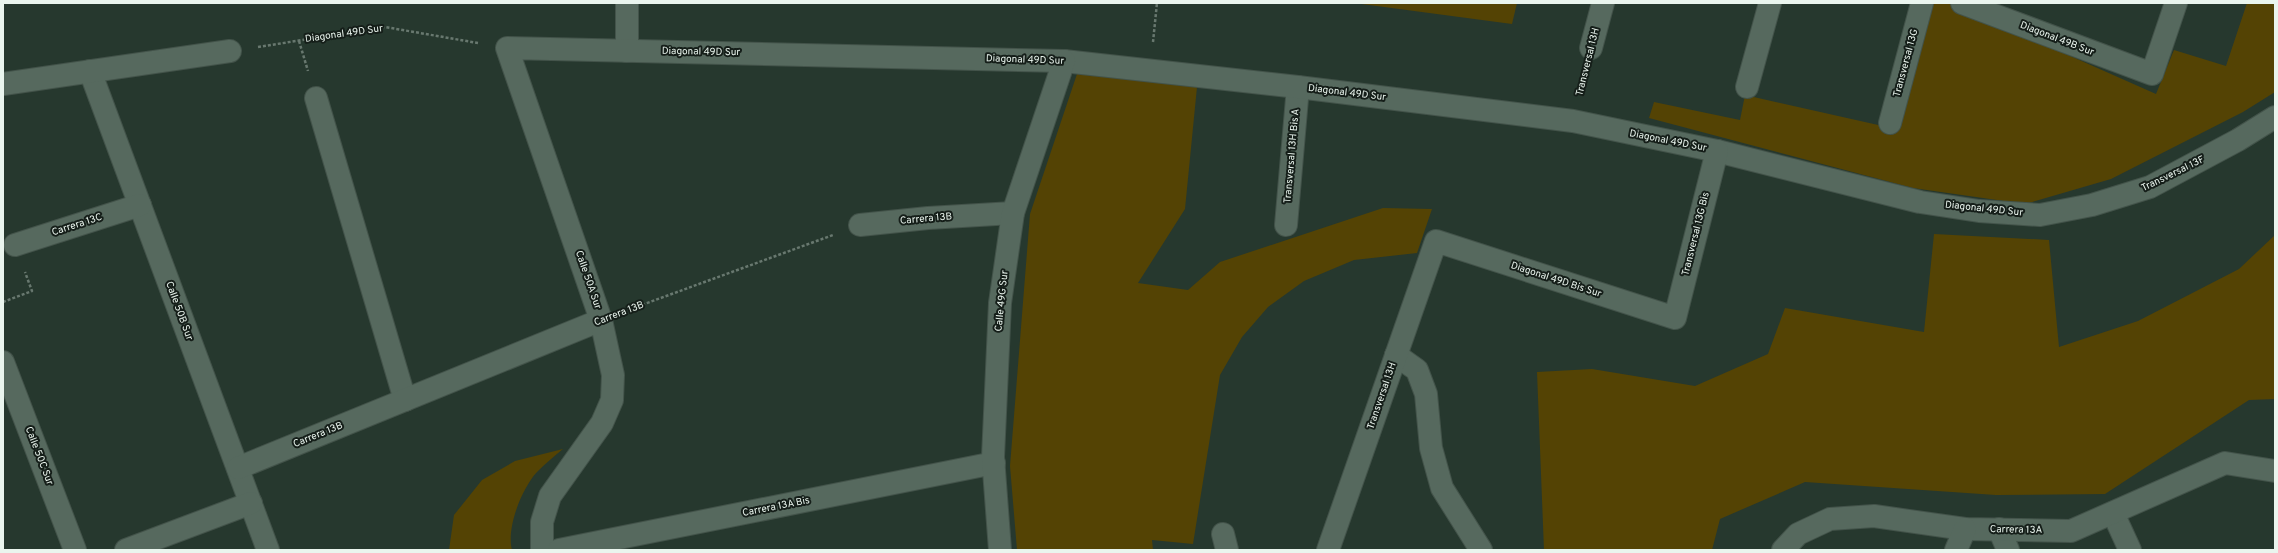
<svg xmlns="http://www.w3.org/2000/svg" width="2278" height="553" viewBox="0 0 2278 553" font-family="Overpass,sans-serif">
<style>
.green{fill:#544304}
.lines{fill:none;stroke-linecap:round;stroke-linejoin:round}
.minor-casing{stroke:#43534a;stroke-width:24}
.path{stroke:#68786f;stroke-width:2.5;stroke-dasharray:3 2;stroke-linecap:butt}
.minor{stroke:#56695e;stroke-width:22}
.labels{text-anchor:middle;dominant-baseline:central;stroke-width:4;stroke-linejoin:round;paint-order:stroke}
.street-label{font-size:10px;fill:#eaf5ee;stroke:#151e19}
</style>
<rect width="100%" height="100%" fill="#26382e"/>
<g class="green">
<polygon points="1354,3 1517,3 1512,24"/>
<polygon points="1930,3 1951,3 2156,94 2174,50 2226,66 2247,3 2275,3 2275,92 2243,112 2111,179 2025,204 1913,188 1649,118 1654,102 1740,120 1745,95 1896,129"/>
<polygon points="1078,71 1197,87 1185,209 1138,283 1188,290 1220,262 1383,208 1432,209 1417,253 1354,260 1304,281 1268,307 1242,337 1220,375 1193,544 1152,540 1153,550 1017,550 1010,466 1030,214"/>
<polygon points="1934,234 2049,240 2059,347 2138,321 2239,269 2275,235 2275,399 2249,400 2105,494 1996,495 1805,482 1720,519 1712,550 1544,550 1537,372 1592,369 1695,386 1768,354 1785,308 1924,332"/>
<path d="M563,449C554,456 545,464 537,472C522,488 506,528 512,550H449L454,515L482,480L515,461Z"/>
</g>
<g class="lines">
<g class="minor-casing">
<g id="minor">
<polyline points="1962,3 2152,74 2176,3"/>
<polyline points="1591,48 1603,3"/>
<polyline points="627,51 627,3"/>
<polyline points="90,71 268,550"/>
<polyline points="3,84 230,51"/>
<polyline points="1747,87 1770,3"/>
<polyline points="316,98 405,400"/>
<polyline points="1890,123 1922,3"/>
<polyline points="860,225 928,218 1013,213"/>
<polyline points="1286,225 1298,87"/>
<polyline points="15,245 140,205"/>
<polyline points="1396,355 1417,370 1426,394 1431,448 1442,488 1481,550"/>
<polyline points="3,362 75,550"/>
<polyline points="238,468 601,320"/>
<polyline points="2113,513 2130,550"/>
<polyline points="1999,529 2008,550"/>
<polyline points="1223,534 1227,550"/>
<polyline points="126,550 251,503"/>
<polyline points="542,550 542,522 550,496 602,423 612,400 613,375 601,320 507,48 1064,61 1298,87 1573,121 1717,151 1920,202 1979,211 2040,215 2092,205 2150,187 2238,140 2275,117"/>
<polyline points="559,550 994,463"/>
<polyline points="1000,550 993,457 1000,303 1013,213 1064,61"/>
<polyline points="1328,550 1436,241 1675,318 1717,151"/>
<polyline points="1783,550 1798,534 1830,519 1874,516 1965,529 2071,531 2225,463 2275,471"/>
<polyline points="1956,550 1965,529"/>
</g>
</g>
<g class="path">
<polyline points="299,41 308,71"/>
<polyline points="1153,42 1157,3"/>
<polyline points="258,47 385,27 478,43"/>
<polyline points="1580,92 1584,76"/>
<polyline points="3,302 32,291 25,272"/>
<polyline points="628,310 833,235"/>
</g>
<use href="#minor" class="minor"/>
</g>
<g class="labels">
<g class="street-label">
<text transform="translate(344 34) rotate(-8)">Diagonal 49D Sur</text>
<text transform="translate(2057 39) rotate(21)">Diagonal 49B Sur</text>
<text transform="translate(701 52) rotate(1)">Diagonal 49D Sur</text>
<text transform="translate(1025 60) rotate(2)">Diagonal 49D Sur</text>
<text transform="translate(1588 62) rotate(-76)">Transversal 13H</text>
<text transform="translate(1906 63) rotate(-75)">Transversal 13G</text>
<text transform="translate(1347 93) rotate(7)">Diagonal 49D Sur</text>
<text transform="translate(1668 141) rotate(11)">Diagonal 49D Sur</text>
<text transform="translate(1292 156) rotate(-85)">Transversal 13H Bis A</text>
<text transform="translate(2173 174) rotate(-26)">Transversal 13F</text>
<text transform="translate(1984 209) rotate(6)">Diagonal 49D Sur</text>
<text transform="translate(926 219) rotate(-5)">Carrera 13B</text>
<text transform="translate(77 225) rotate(-18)">Carrera 13C</text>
<text transform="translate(1696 234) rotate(-76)">Transversal 13G Bis</text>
<text transform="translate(588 280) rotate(71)">Calle 50A Sur</text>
<text transform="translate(1556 280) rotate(18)">Diagonal 49D Bis Sur</text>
<text transform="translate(1002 301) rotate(-84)">Calle 49G Sur</text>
<text transform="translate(179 311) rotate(70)">Calle 50B Sur</text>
<text transform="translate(619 314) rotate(-21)">Carrera 13B</text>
<text transform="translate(1382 396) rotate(-71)">Transversal 13H</text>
<text transform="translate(318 435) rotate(-22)">Carrera 13B</text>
<text transform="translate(39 456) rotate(69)">Calle 50C Sur</text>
<text transform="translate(776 507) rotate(-11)">Carrera 13A Bis</text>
<text transform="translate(2016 530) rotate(1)">Carrera 13A</text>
</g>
</g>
<rect width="2278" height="553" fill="none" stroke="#eaf5ee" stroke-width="8"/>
</svg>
